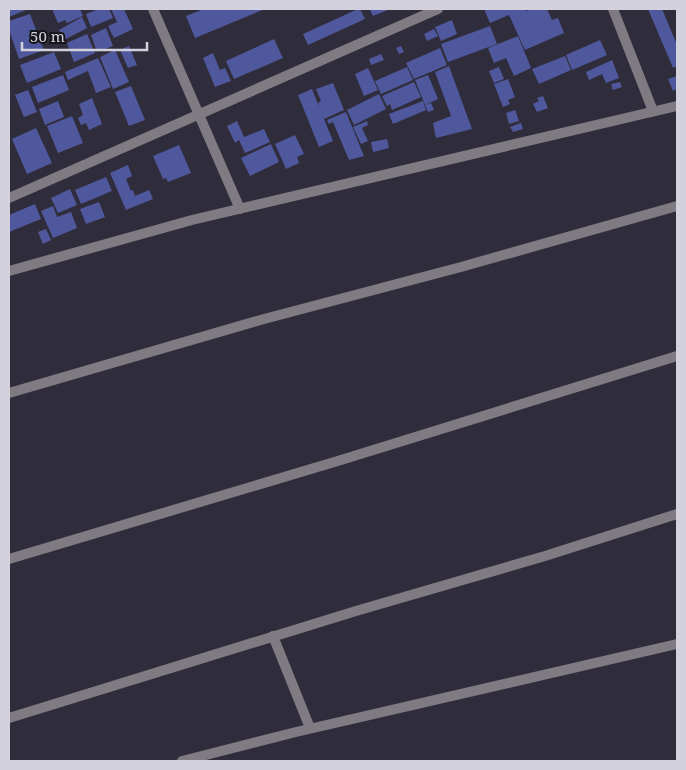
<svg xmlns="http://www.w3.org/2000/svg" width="686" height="770" viewBox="0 0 686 770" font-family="'Noto Serif',serif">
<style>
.building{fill:#50589d}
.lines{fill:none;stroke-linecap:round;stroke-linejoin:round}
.minor{stroke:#807b82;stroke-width:10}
</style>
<rect width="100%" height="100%" fill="#2f2c3b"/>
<g class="building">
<polygon points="9,9 25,9 26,10 9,17"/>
<polygon points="52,9 80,9 83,16 67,23 65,20 58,23"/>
<polygon points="99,9 109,9 113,18 91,27 86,14"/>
<polygon points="111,9 124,9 133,29 114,38 108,26 117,22"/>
<polygon points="204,9 265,9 195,38 186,16"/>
<polygon points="358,9 360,9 365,19 308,45 303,34"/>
<polygon points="374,9 387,9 388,10 373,16 370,10"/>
<polygon points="484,9 525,9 526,11 531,9 547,9 552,20 558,18 564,33 525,50 509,15 490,23"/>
<polygon points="648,9 662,9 677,45 677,66 673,68"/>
<polygon points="30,14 44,50 19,59 9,30 9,21"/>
<polygon points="82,17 87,28 64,40 59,30"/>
<polygon points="452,20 457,34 441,41 435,27"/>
<polygon points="490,26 497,44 448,62 441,44"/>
<polygon points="106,28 113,46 97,52 91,35"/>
<polygon points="434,29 438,36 427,41 424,34"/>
<polygon points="87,34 95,53 74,62 67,43"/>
<polygon points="518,36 531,68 514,76 506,58 494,63 488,48"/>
<polygon points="274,39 283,58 234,79 226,61"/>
<polygon points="600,40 607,55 572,70 566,55"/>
<polygon points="129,46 137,65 128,68 120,50"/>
<polygon points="401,46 404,52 399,54 396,48"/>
<polygon points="440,48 447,65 414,79 406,63"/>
<polygon points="115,50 129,82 113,89 100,57"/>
<polygon points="54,52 61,69 27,83 20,65"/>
<polygon points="213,53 220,70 225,68 231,81 215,87 203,58"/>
<polygon points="381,54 384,60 371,65 369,59"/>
<polygon points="565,56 571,70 539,84 532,69"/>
<polygon points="98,58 111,87 96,93 88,71 68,80 65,72"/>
<polygon points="612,60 619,78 606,83 602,74 589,80 586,72"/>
<polygon points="449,66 472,129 436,138 433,123 451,116 435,72"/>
<polygon points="407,67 413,80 381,94 375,81"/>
<polygon points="499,67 504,79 494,83 489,71"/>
<polygon points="368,68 378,90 364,96 355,74"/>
<polygon points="63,75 69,90 38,103 32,87"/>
<polygon points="428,75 438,99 425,105 415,80"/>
<polygon points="677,76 677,89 673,91 668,79"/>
<polygon points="508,79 515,97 508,100 510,104 503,107 494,84"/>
<polygon points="414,82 421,97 392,110 390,104 387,106 382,96"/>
<polygon points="620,82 622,87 613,90 611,84"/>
<polygon points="333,83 344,110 324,119 333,141 319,147 298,95 312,89 320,109 318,103 321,101 316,89"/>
<polygon points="131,86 145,120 129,126 115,92"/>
<polygon points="28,90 37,112 24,117 15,95"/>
<polygon points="379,94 386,109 354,125 347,110"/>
<polygon points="543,96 548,108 537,112 533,104 539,101 537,98"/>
<polygon points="92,98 102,124 89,130 86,123 81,125 78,118 83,115 79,104"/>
<polygon points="58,101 64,117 45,125 39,109"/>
<polygon points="423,101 426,110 393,124 389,114"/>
<polygon points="431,103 434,110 428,112 425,105"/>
<polygon points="515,110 519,121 509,124 506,113"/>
<polygon points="346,112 364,156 349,160 333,122 329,124 327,120"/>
<polygon points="72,116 83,143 58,153 47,126"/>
<polygon points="237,121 244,137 264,129 270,142 245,153 239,140 235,143 227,126"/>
<polygon points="367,121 368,125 362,128 368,141 361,144 353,127"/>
<polygon points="521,123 523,129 513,132 510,127"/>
<polygon points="36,128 52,163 27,174 12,139"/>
<polygon points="295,135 304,154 297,157 299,163 286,169 275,144"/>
<polygon points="387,139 389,148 373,152 371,142"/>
<polygon points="271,144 279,162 250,176 241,158"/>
<polygon points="179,145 191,173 168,182 166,178 163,179 153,156"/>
<polygon points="128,165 132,176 126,179 131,191 133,190 135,196 149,190 153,199 126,210 110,173"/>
<polygon points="106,177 112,191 81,204 75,190"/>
<polygon points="70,189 77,205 58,213 51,198"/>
<polygon points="99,202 105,217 86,224 80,209"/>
<polygon points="35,204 41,219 9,232 9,215"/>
<polygon points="53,206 57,217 71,212 77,228 53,238 41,211"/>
<polygon points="46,229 51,240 43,244 38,232"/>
</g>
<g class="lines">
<g class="minor">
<polyline points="153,9 240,209"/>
<polyline points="613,9 653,111"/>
<polyline points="9,198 438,9"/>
<polyline points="9,271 192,220 677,106"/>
<polyline points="9,393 264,319 461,267 677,206"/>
<polyline points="9,559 341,460 677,356"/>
<polyline points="273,636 310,728"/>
<polyline points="9,718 356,611 545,556 677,514"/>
<polyline points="182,761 296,732 677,644"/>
</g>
</g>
<rect width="686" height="770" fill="none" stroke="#d3d1db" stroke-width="20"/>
<path d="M22 42v8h125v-8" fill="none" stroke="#d3d1db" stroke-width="2.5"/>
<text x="30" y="42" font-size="15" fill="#d3d1db" stroke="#17151c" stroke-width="4" paint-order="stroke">50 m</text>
</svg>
